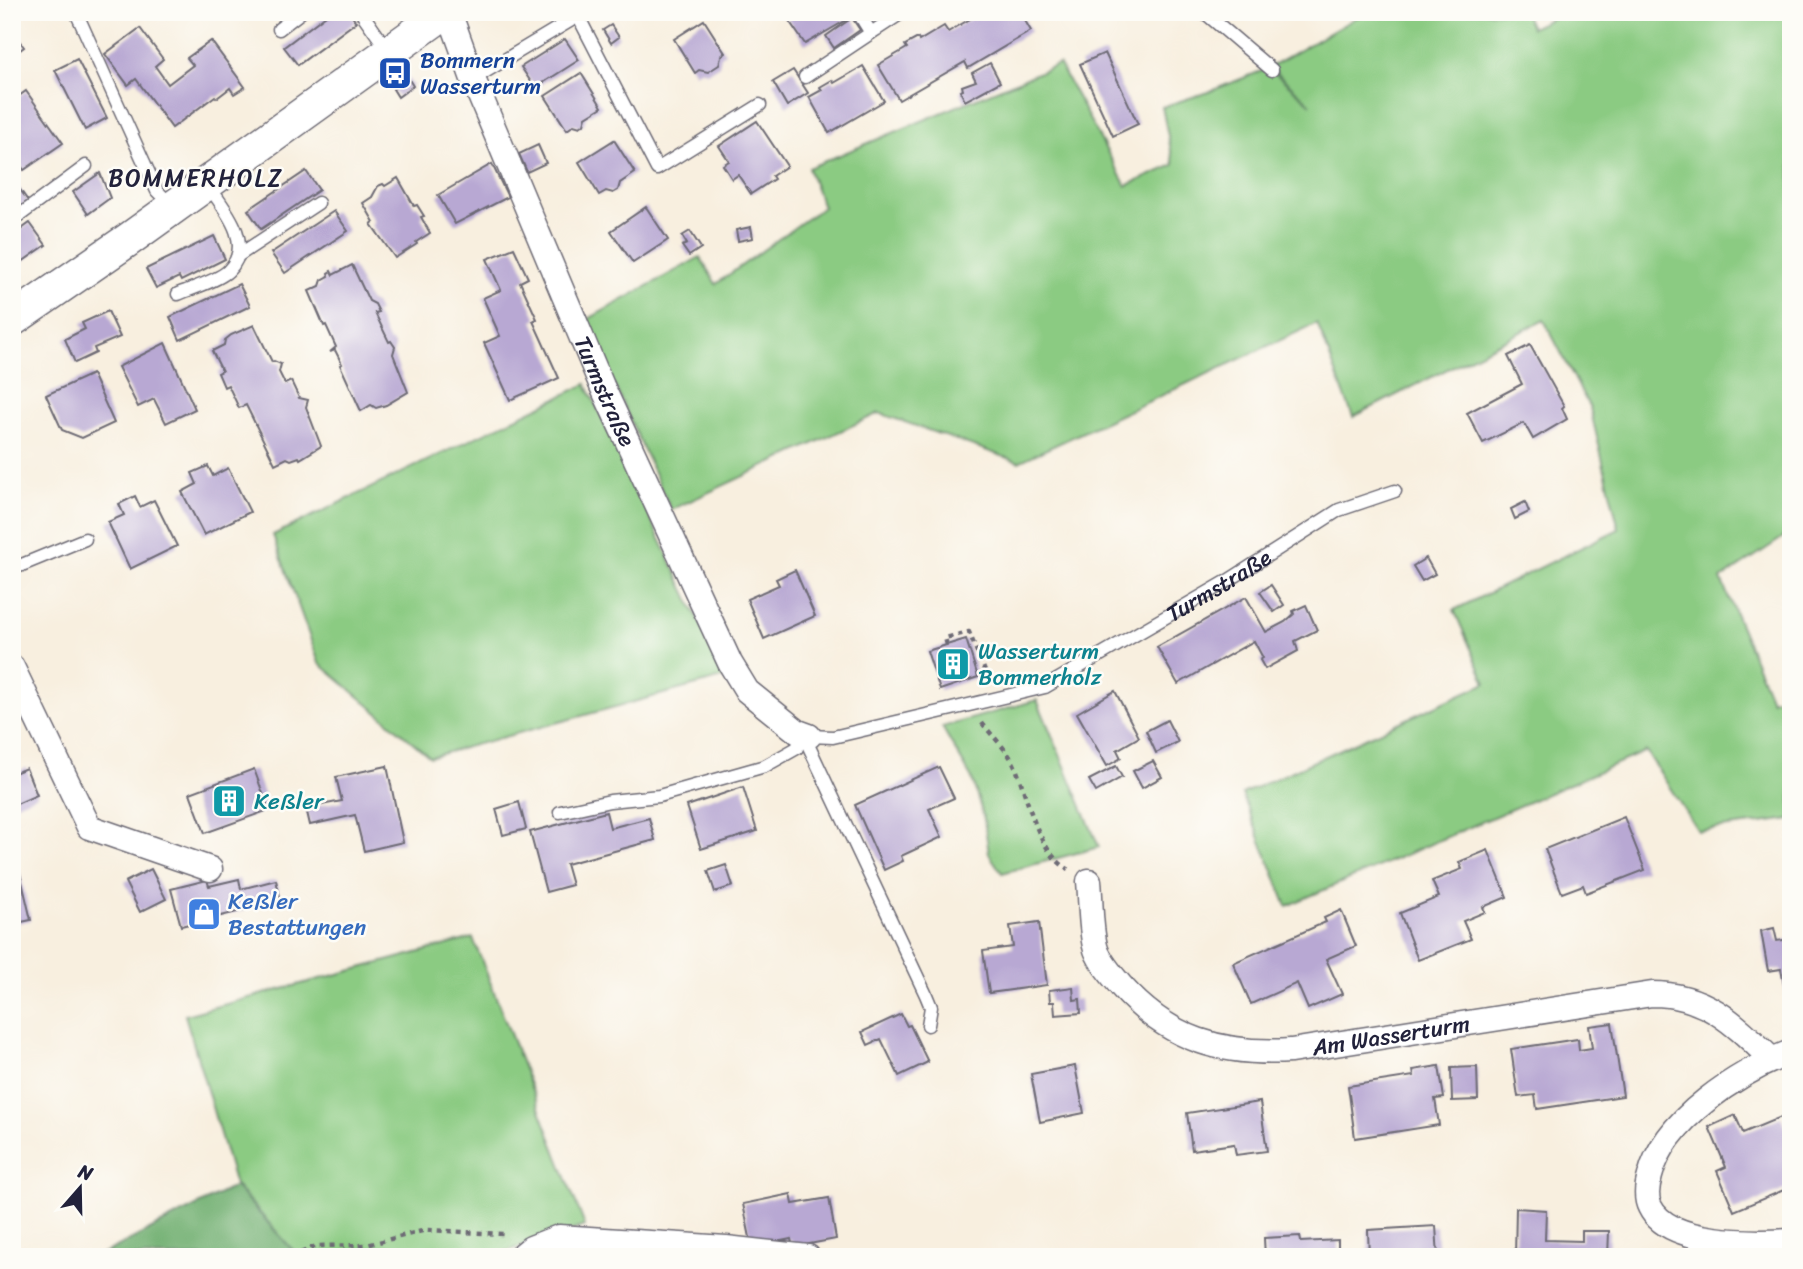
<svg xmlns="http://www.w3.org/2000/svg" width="1803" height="1269" viewBox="0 0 1803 1269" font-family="Sriracha,sans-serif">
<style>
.green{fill:#8bcb82;stroke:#56765e;stroke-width:2}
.forest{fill:#70af70;stroke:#496856;stroke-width:2}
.building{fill:#b8a8d3}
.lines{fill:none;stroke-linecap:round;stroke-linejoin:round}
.lane-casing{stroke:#6d6a74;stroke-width:15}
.street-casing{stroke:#6d6a74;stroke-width:27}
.secondary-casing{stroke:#6d6a74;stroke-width:36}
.path{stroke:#6d6a74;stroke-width:4.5;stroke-dasharray:5 5;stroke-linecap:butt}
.lane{stroke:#fff;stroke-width:12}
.street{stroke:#fff;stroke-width:24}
.secondary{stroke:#fff;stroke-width:33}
.labels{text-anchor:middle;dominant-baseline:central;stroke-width:5;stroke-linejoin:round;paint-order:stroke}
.transit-label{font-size:23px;fill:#164399;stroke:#fdfcf7;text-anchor:start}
.street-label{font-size:23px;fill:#22223b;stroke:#fdfcf7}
.culture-label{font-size:23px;fill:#0d838f;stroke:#fdfcf7;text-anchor:start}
.shop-label{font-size:23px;fill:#366cbe;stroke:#fdfcf7;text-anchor:start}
.neighbourhood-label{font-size:24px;letter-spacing:2px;fill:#22223b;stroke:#fdfcf7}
</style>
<rect width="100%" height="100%" fill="#fdfcf7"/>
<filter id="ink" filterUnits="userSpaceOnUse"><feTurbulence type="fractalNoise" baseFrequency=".0143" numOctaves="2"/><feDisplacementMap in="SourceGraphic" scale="14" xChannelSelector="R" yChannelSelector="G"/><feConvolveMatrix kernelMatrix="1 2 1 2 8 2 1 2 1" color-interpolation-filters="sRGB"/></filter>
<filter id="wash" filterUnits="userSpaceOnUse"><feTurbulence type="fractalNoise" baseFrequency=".00686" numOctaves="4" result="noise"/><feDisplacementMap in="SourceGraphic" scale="28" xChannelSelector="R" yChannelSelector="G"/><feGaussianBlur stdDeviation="1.57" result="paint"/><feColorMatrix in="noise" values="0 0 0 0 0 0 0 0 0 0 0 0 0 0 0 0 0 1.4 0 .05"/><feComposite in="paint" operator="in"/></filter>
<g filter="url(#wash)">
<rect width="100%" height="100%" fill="#f8efdf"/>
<g class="green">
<polygon points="1366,12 1524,12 1531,28 1565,12 1791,12 1791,532 1721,579 1771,700 1791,694 1791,819 1698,831 1646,751 1287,906 1242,794 1486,683 1454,610 1619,529 1590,408 1544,320 1353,417 1317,323 1019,462 879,413 671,510 585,321 700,257 716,284 823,207 808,168 1059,64 1126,186 1174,165 1162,107 1208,92 1269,68 1311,104 1270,67"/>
<polygon points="586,384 726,677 430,757 319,663 273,535"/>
<polygon points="1037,700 1099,847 1002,873 989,854 984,819 972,779 942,727"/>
<polygon points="473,938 585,1226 489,1257 297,1255 235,1185 185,1015"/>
</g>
<polygon class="forest" points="235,1186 297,1255 301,1257 97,1257"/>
<g id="blocks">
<g class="building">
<polygon points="330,12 349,12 356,22 298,65 284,47"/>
<polygon points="783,12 843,12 848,19 805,44"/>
<polygon points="982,12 1020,12 1031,31 968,68 965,62 899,100 878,65 907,48 905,45 918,38 919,41 944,26 948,32"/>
<polygon points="852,18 860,30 834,48 826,36"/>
<polygon points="704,20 725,53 721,56 719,65 708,72 699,70 695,73 674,39"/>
<polygon points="611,25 619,37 611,43 603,30"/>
<polygon points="140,28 163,59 155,66 168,84 193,65 187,58 211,41 245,87 234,94 230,88 217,98 215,96 172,128 136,79 128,85 105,54"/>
<polygon points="12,31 24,47 12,56"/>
<polygon points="565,39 579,60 535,88 521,67"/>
<polygon points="1105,53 1138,124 1113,136 1080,64"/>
<polygon points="77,59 107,118 85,130 55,70"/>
<polygon points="990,63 1000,82 965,101 960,91 963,90 962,86 976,81 972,73"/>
<polygon points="863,66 884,101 829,133 809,97 822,90 820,87 832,80 834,83"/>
<polygon points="793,70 808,93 787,106 773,82"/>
<polygon points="581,73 602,107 586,117 584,124 580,127 574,125 567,130 545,96"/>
<polygon points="408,78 413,86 398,97 393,89"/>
<polygon points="26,91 63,143 24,170 12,153 12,101"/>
<polygon points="757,121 787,166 772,176 774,179 751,194 738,175 732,179 723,165 729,161 719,146"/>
<polygon points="614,140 635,173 620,183 618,190 613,193 606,191 599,195 579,162"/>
<polygon points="538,145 546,163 527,172 519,154"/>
<polygon points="492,164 508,197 455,224 438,195"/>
<polygon points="306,171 319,190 261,229 248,210"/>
<polygon points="100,173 110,198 88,214 73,192"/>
<polygon points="12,178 28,201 12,212"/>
<polygon points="398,178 414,206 417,205 424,216 421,217 430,233 416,242 417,244 395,258 371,224 374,222 363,203 372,197 378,186 383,184 385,186"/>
<polygon points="646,207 668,240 633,263 611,231"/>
<polygon points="334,211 348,231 285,273 271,253"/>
<polygon points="30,223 46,245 12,269 12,236"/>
<polygon points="751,227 753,238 738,241 736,230"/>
<polygon points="690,231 701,248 689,256 682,246 687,244 682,236"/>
<polygon points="214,236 225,259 181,281 179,277 156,288 146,269"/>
<polygon points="514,248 528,278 520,282 537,319 533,321 559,378 510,400 484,343 500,336 483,298 501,290 487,259"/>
<polygon points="352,265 369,301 375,304 379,312 375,313 389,342 391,341 395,347 393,354 408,392 386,405 376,408 371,405 361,411 340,365 342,364 335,350 330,352 336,347 326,325 324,326 309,291 320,286 322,280 329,276 328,273 331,271 333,275"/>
<polygon points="239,284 250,306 180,340 170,317"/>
<polygon points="108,311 120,337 94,348 96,353 75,363 65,339 85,329 82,323"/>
<polygon points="254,325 272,362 274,361 281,364 279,372 285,384 291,381 299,398 308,400 306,407 321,446 300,459 299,457 291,460 287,458 275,464 246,405 239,408 228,385 224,387 218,373 222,371 212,351 224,345 225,340 231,335"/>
<polygon points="165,343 195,409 166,423 154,399 138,407 118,367"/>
<polygon points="1530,345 1564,406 1562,408 1567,419 1533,439 1524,423 1483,443 1467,413 1522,384 1508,356"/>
<polygon points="92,374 114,423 82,438 62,430 46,395"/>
<polygon points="208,466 213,476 228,468 250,512 204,535 182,492 197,484 192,473"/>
<polygon points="135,496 140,507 154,500 177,546 130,569 108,522 124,515 119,504"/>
<polygon points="1525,502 1529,512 1515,519 1511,509"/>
<polygon points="1426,558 1435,574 1422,581 1413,566"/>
<polygon points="795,570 815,616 764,639 747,599 779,585 776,579"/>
<polygon points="1271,585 1284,605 1274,612 1260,592"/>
<polygon points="1246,597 1266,632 1285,622 1294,614 1293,611 1306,605 1317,630 1295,641 1298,651 1265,669 1260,660 1263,658 1254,641 1178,684 1157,647"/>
<polygon points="966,639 978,677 940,690 927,651"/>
<polygon points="1115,691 1139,737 1117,750 1121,758 1107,766 1077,713"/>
<polygon points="1167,720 1178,742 1156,753 1146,731"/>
<polygon points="1153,761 1162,777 1142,788 1133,771"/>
<polygon points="387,766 403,842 364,851 355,815 310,825 306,808 342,801 336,777"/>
<polygon points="1116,766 1122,777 1096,792 1089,780"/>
<polygon points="939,767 954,798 929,809 942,837 901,856 903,861 884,870 855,805"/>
<polygon points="26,768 37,795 12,806 12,774"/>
<polygon points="254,769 269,810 205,833 190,793"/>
<polygon points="743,787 757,831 701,849 687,806"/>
<polygon points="519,802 526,829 503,835 496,809"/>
<polygon points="606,812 610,828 649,818 655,840 566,864 572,885 546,892 530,832"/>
<polygon points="1624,817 1645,870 1586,893 1583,885 1562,893 1545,849"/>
<polygon points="1488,850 1507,897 1483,907 1485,912 1463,921 1471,939 1418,960 1400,913 1439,897 1432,881 1462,869 1459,862"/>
<polygon points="726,865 733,886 715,892 708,871"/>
<polygon points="19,869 31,920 12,924 12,871"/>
<polygon points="151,869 166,899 140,912 125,882"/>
<polygon points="239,879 241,889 276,880 281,901 181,926 171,889 207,880 209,886"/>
<polygon points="1341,910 1356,946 1326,959 1342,994 1308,1009 1297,983 1251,1004 1233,963 1326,922 1324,918"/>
<polygon points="1039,922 1047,985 989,993 983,951 1013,947 1010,926"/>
<polygon points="1774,928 1777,941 1791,939 1791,989 1785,990 1781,969 1768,971 1761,931"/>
<polygon points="1073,987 1074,1000 1080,999 1081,1013 1055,1015 1054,1002 1050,1002 1049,990"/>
<polygon points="901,1014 907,1026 910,1025 928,1062 899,1076 881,1039 868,1045 862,1032"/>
<polygon points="1612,1023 1623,1096 1537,1109 1535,1095 1518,1097 1511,1049 1578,1039 1579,1050 1592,1048 1589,1026"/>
<polygon points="1075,1066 1084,1113 1040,1122 1031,1074"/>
<polygon points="1439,1066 1444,1098 1435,1099 1439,1125 1355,1138 1348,1086 1414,1076 1413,1070"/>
<polygon points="1477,1067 1478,1100 1452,1101 1451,1068"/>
<polygon points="1260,1102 1267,1151 1236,1155 1234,1144 1192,1150 1187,1113"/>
<polygon points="1735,1115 1743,1133 1781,1117 1791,1139 1791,1187 1734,1211 1717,1171 1726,1167 1709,1127"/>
<polygon points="791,1194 793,1204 829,1198 836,1239 793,1247 791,1239 752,1247 743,1204"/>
<polygon points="1516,1208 1546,1210 1545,1240 1582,1241 1582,1231 1609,1231 1608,1257 1515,1257"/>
<polygon points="1436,1226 1438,1257 1369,1257 1368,1230"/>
<polygon points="1300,1236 1301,1242 1338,1240 1338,1257 1265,1257 1264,1238"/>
</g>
</g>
</g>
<g filter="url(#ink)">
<use href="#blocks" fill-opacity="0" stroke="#6d6a74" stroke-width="2"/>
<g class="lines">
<g class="lane-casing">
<g id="lane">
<polyline points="76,12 157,191 172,206"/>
<polyline points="361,12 389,52"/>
<polyline points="858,12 871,33 903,12"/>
<polyline points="1204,12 1272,70"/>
<polyline points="279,29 301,12"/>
<polyline points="805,77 871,33"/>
<polyline points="473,79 578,16 657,169 760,105"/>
<polyline points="12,221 86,166"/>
<polyline points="239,255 318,203"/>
<path d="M178,294C190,289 219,280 228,271C256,244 224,208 207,184"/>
<polyline points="12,569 85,539"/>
<polyline points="803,734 926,995 931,1007 928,1025"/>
<path id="s1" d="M809,736L833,737L1045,687L1226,582L1339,510L1395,491"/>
<polyline points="560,812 610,801 659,796 765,766 797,748 803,734"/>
</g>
</g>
<g class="street-casing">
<g id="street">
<path id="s2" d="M449,12L473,79L602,386L730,663L747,691L798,732L809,736"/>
<polyline points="12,667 89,827 210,869"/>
<path id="s3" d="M1089,881C1091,902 1090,925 1095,946C1098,960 1112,975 1121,986C1169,1040 1222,1055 1291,1051L1652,994C1706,994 1735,1024 1771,1059"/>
<path d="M1791,1052C1739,1072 1664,1119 1650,1176C1647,1186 1645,1197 1650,1207C1668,1245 1755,1243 1791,1241"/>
<polyline points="520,1257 531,1248 559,1237 726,1248 808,1257"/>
</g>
</g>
<g class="secondary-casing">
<polyline id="secondary" points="12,320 128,240 445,12"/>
</g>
<g class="path">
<polyline points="947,645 945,638 969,632 988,679"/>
<path d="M982,723C992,736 1008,750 1015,766C1028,797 1036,850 1068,869"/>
<polyline points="292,1257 316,1246 367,1245 426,1230 504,1234"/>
</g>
<use href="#lane" class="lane"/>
<use href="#street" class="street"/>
<use href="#secondary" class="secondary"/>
</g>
</g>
<defs>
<g id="bus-square" transform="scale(1.75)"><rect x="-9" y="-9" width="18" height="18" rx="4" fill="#1a4fb4" stroke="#fdfcf7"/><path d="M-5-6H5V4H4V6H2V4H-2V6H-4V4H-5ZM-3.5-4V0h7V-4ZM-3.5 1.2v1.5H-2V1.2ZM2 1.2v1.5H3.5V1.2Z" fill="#fff"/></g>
<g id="building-square" transform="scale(1.75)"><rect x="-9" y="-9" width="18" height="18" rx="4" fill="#0f9aa8" stroke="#fdfcf7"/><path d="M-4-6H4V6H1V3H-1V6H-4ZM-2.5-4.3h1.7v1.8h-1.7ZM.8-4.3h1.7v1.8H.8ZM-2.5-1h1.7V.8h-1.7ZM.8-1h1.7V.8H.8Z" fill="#fff"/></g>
<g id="shop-square" transform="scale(1.75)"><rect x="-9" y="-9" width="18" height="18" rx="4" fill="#3f7fe0" stroke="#fdfcf7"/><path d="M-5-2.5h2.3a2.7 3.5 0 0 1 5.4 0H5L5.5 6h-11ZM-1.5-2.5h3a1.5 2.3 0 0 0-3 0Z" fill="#fff"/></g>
</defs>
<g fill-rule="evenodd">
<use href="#bus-square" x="395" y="73"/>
<use href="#building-square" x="953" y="664"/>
<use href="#building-square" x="229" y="801"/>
<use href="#shop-square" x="204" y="914"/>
</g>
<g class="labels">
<g class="transit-label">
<text x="420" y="60">Bommern<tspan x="420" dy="26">Wasserturm</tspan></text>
</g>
<g class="street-label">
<text stroke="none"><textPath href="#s2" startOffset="410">Turmstraße</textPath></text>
<text stroke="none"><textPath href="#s1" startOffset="443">Turmstraße</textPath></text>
<text stroke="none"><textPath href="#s3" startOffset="404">Am Wasserturm</textPath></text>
</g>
<g class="culture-label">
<text x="978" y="651">Wasserturm<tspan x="978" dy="26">Bommerholz</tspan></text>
<text x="254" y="801">Keßler</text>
</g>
<g class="shop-label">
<text x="228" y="901">Keßler<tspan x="228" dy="26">Bestattungen</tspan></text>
</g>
<g class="neighbourhood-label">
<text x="196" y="178">BOMMERHOLZ</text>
</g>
</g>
<rect width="1803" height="1269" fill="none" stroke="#fdfcf7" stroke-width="42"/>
<g transform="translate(80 1188) rotate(20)" stroke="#fdfcf7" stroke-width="5" paint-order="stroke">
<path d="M0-5L12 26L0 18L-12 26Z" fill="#22223b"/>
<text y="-10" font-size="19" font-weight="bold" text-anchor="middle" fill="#22223b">N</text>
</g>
</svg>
